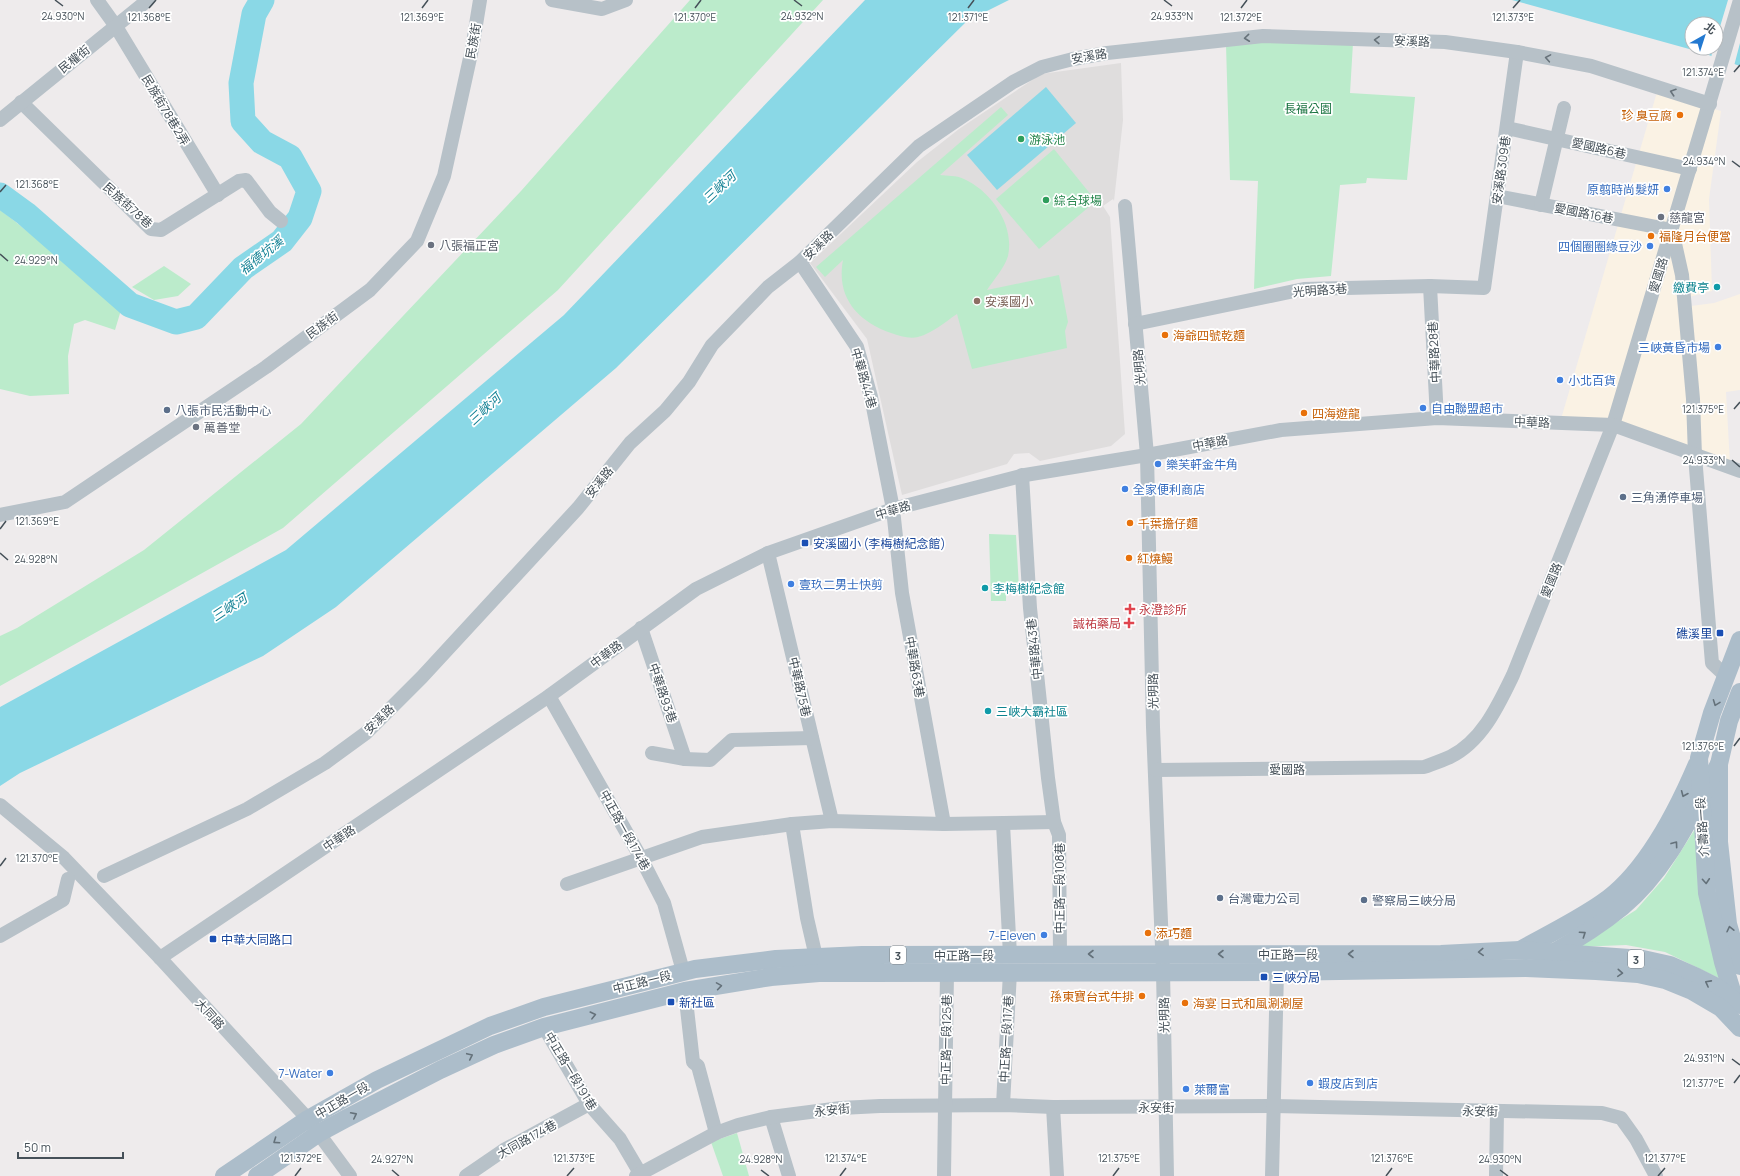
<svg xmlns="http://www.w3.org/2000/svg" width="1740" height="1176" viewBox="0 0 1740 1176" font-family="Manrope,'Noto Sans TC',sans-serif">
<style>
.commercial{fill:#faf2e4}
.education{fill:#dfdddd}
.green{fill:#bbebcb}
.water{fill:#8ad8e6;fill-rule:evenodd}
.pier{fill:#eeebec}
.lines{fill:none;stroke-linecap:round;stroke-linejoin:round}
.river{stroke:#8ad8e6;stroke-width:25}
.minor{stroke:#b7c1c8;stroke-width:14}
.major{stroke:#acbdca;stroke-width:18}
.oneway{stroke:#67727a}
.oneway2{stroke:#64717a}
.ticks{fill:none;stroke:#455058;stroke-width:1.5}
.food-dot{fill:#e8710a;stroke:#fff;stroke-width:1.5}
.leisure-dot{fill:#2e9e5b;stroke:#fff;stroke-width:1.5}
.shop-dot{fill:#3f7fe0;stroke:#fff;stroke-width:1.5}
.worship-dot{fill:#6b7280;stroke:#fff;stroke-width:1.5}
.culture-dot{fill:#0f9aa8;stroke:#fff;stroke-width:1.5}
.education-dot{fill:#8d6e63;stroke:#fff;stroke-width:1.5}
.service-dot{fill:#5c6f8a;stroke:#fff;stroke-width:1.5}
.transit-dot{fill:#1a4fb4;stroke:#fff;stroke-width:1.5}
.health-dot{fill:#e0444e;stroke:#fff;stroke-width:1.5}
.labels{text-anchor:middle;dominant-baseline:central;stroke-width:3.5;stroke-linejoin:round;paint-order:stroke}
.shield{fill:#fff;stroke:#7d848a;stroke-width:1}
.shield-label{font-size:11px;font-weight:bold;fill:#455058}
.street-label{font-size:12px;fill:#455058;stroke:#fff}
.park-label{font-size:12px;fill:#1b7442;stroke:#fff}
.food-label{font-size:12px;fill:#c56008;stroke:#fff;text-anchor:start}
.leisure-label{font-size:12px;fill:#27864d;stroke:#fff;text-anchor:start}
.shop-label{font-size:12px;fill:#366cbe;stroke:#fff;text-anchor:start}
.worship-label{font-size:12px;fill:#5b616d;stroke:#fff;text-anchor:start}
.culture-label{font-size:12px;fill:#0d838f;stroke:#fff;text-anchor:start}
.education-label{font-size:12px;fill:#785e54;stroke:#fff;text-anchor:start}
.service-label{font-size:12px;fill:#4e5e75;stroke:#fff;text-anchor:start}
.transit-label{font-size:12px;fill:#164399;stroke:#fff;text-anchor:start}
.health-label{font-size:12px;fill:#be3a42;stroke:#fff;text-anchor:start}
.water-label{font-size:13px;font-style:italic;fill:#148295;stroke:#fff}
.ticks-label{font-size:10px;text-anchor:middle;fill:#455058;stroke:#fff;stroke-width:3.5;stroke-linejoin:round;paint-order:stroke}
</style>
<rect width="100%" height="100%" fill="#eeebec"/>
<polygon class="commercial" points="1657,92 1721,111 1709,199 1712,291 1689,297 1691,306 1714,303 1740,294 1740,390 1726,392 1730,464 1610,421 1561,419"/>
<polygon class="education" points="1121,63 1123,120 1114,201 1113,199 1103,206 1110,217 1125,434 1111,446 1040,461 1029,453 1014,454 1007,464 902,495 867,339 810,263 917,162 959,129 1041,74"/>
<g class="green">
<polygon points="690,0 823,0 558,290 283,528 0,686 0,636 17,628 144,550 301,424 521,191"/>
<polygon points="1263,41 1353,43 1350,93 1415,97 1407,180 1367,178 1366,183 1340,185 1331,276 1297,279 1254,289 1258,181 1230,180 1226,45"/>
<path d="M1001,107L1008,115L940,175C947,176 956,175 964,179C991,191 1015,225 1008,256C1004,269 994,279 987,290L1059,275L1068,322L1065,331L1067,348L972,369L957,314C945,322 933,333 918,337C909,339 900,336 891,333C857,321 836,297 843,260L825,277L816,267Z"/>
<polygon points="1054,149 1096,201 1039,249 996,199"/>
<path d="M0,210C42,241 80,278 121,310L115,330L85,320L74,324L68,356L69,394L30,396L0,389Z"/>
<polygon points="164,266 191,284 178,296 154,300 132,287"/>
<polygon points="989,534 1016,535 1019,588 1006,587 1006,601 991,601"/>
<polygon points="1695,829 1721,979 1665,952 1626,945 1577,947 1636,910 1664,878"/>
<polygon points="737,1133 749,1176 723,1176 711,1142"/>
</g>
<g class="water">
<polygon points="865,0 1009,0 967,21 616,368 336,607 263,656 20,773 0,786 0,707 286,550 564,315"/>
<path d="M1512,0H1740V66L1700,52ZM1692,24H1716V48H1692Z"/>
<polygon points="1046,87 1076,123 997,190 967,155"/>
</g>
<polygon class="pier" points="1728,0 1740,0 1740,43 1734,66 1711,58 1713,48 1716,48 1716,40"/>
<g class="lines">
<polyline class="river" points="0,195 26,214 130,305 176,322 196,317 243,268 282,241 300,218 309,191 290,157 262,142 243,121 241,83 254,14 262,0"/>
<g class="minor">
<polyline points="97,0 115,25 218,195"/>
<polyline points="552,0 602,9 626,0"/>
<polyline points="21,102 151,229 161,230 239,181 246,180 270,212 281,221"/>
<polyline points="0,120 148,0"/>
<polyline points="1507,128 1690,169"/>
<polyline points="1497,196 1672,230 1682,275 1693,399 1695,456 1712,663 1726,676"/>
<polyline points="1541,205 1564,108"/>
<polyline points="1125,206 1147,455 1153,727 1163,971 1167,1176"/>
<polyline points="800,262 857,347 871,397 893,509 902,593 944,824"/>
<polyline points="1430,286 1437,418"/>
<polyline points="1135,324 1304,289 1430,286 1484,288 1517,52"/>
<polyline points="1022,475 1030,608 1048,778 1054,822 1059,835 1060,954"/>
<polyline points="0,515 65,502 266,367 370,290 417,241 444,176 472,49 480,0"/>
<polyline points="768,553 832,821"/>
<polyline points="641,628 685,759"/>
<polyline points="549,696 641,858 664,903 683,971"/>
<polyline points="652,753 685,759 710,760 732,740 812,738"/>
<path d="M1156,770L1424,767C1432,764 1441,761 1450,757C1482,741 1498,706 1513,675L1613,425L1740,0"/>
<polyline points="0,805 64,858 160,958 308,1119 350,1176"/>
<polyline points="792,824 807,918 816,957"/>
<polyline points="1003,824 1010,955"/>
<polyline points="104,876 247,809 325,763 366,733 422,677 578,508 630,443 665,411 689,382 712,345 768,287 800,262 919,146 1013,82 1042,67 1073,59 1107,53 1263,36 1445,42 1517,52 1591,66 1710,104"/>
<polyline points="567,884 702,837 792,824 832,821 944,824 1054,822"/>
<polyline points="0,936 63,900 68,879"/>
<polyline points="160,958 549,696 696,589 768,553 893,509 1025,475 1147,455 1281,430 1437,418 1613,425 1740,471"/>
<polyline points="685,991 693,1062 698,1066 716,1133"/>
<polyline points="544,1027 589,1104 620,1139 640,1173"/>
<polyline points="1003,1105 1010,972"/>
<polyline points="1053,1107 1057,1176"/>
<polyline points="771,1117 789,1176"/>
<polyline points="466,1176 504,1150 589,1104"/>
<polyline points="636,1176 716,1133 738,1125 771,1117 841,1108 880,1106 1003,1105 1053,1107 1274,1106 1602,1113 1621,1118 1636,1139 1656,1176"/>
<polyline points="944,1176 947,973"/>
<polyline points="1272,1176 1277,972"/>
<polyline points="1496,1176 1497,1111"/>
</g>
<g class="major">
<polyline points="1740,692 1729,721 1719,764 1719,842 1728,924 1740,966"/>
<path d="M1520,950C1547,935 1576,921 1602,903C1645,874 1677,811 1697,764"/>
<path d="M1551,954C1576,940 1600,925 1622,907C1667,870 1692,813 1719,764"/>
<polyline points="1736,1004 1723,962 1707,893 1699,758 1712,713 1740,640"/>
<polyline points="224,1176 308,1119 377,1080 490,1026 544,1007 695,969 776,959 862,955 1441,954 1520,950 1643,959 1670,965 1697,977 1717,987 1740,1005"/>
<polyline points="257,1176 319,1133 345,1119 440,1070 494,1045 544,1027 685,991 771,977 819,973 863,973 1277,972 1526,968 1596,971 1638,974 1665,980 1692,991 1721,1008 1740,1028"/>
</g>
</g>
<defs><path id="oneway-chevron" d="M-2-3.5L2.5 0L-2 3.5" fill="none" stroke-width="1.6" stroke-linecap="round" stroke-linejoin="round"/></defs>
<g class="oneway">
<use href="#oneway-chevron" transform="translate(1247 38) rotate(174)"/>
<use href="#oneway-chevron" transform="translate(1377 40) rotate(-178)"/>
<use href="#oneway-chevron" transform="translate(1548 58) rotate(-170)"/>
<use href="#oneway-chevron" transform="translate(1673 92) rotate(-162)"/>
</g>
<g class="oneway2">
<use href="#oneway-chevron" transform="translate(1716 703) rotate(111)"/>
<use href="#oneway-chevron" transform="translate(1684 794) rotate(113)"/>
<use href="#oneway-chevron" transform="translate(1675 844) rotate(-54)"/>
<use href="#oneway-chevron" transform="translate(1706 881) rotate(86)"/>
<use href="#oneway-chevron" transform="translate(1730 929) rotate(-103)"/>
<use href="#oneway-chevron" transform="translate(1583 934) rotate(-34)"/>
<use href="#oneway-chevron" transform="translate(1481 952) rotate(177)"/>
<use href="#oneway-chevron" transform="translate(1091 954) rotate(180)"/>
<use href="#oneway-chevron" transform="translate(1221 954) rotate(180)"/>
<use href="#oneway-chevron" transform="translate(1351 954) rotate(180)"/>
<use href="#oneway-chevron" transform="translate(1620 973) rotate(4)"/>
<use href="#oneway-chevron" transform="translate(1708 983) rotate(-152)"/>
<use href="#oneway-chevron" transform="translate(719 986) rotate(-9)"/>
<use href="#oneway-chevron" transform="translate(593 1015) rotate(-14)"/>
<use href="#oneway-chevron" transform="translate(470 1056) rotate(-25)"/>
<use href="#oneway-chevron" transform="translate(354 1115) rotate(-27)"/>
<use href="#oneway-chevron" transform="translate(276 1141) rotate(146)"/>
</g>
<path class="ticks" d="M55,0L63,6M794,0L802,6M1164,0L1172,6M149,8L156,0M422,8L428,0M695,8L701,0M968,8L974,0M1241,8L1247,0M1513,8L1520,0M1734,72L1740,65M1732,161L1740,167M0,192L6,185M0,254L8,261M1734,409L1740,402M1732,460L1740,467M0,529L6,521M0,553L8,560M1734,746L1740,738M0,866L6,858M1732,1059L1740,1065M1734,1083L1740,1075M392,1170L399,1176M761,1170L769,1176M1500,1170L1508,1176M295,1176L301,1168M567,1176L574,1168M840,1176L846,1168M1113,1176L1119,1168M1386,1176L1392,1168M1658,1176L1665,1168"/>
<g class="food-dot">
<circle cx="1680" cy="115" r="4"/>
<circle cx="1651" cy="236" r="4"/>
<circle cx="1165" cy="335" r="4"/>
<circle cx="1304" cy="413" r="4"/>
<circle cx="1130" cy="523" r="4"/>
<circle cx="1129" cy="558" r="4"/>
<circle cx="1148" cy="933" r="4"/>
<circle cx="1142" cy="996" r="4"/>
<circle cx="1185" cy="1003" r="4"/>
</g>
<g class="leisure-dot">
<circle cx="1021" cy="139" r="4"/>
<circle cx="1046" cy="200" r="4"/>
</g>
<g class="shop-dot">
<circle cx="1667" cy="189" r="4"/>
<circle cx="1650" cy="246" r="4"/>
<circle cx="1718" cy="347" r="4"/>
<circle cx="1560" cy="380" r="4"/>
<circle cx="1423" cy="408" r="4"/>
<circle cx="1158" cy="464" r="4"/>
<circle cx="1125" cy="489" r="4"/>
<circle cx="791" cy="584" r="4"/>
<circle cx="1044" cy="935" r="4"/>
<circle cx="330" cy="1073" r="4"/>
<circle cx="1310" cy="1083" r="4"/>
<circle cx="1186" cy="1089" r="4"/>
</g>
<g class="worship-dot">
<circle cx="1661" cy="217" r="4"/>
<circle cx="431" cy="245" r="4"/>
<circle cx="196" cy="427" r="4"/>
</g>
<g class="culture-dot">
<circle cx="1717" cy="287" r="4"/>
<circle cx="985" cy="588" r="4"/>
<circle cx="988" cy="711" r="4"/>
</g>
<circle class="education-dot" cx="977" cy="301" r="4"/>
<g class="service-dot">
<circle cx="167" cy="410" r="4"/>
<circle cx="1623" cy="497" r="4"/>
<circle cx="1220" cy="898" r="4"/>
<circle cx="1364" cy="900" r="4"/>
</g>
<g class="transit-dot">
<rect x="801" y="539" width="8" height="8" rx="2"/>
<rect x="1716" y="629" width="8" height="8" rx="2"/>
<rect x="209" y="935" width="8" height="8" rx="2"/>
<rect x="1260" y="973" width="8" height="8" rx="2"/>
<rect x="667" y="998" width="8" height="8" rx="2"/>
</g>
<g class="health-dot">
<path d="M1128 603h4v4h4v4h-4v4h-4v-4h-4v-4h4z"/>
<path d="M1127 617h4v4h4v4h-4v4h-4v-4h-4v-4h4z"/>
</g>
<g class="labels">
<g class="shield">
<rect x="890" y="946" width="16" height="18" rx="3"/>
<rect x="1628" y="950" width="16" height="18" rx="3"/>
</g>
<g class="shield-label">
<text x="898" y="955">3</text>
<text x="1636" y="959">3</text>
</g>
<g class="street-label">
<text transform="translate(473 41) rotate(-80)">民族街</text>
<text transform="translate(1412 41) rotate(2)">安溪路</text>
<text transform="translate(1089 56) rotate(-10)">安溪路</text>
<text transform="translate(74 59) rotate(-39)">民權街</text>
<text transform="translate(166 110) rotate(59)">民族街78巷2弄</text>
<text transform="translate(1599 148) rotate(13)">愛國路6巷</text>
<text transform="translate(1501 170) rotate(-82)">安溪路309巷</text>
<text transform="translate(128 205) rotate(42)">民族街78巷</text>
<text transform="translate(1584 213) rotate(11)">愛國路16巷</text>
<text transform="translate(818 245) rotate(-44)">安溪路</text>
<text transform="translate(1658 275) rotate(-73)">愛國路</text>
<text transform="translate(1320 290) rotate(-4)">光明路3巷</text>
<text transform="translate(322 325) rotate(-36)">民族街</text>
<text transform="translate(1434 352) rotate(-93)">中華路28巷</text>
<text transform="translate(1139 367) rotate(-95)">光明路</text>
<text transform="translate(864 378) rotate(74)">中華路44巷</text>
<text transform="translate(1532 422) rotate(2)">中華路</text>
<text transform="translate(1210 443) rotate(-11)">中華路</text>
<text transform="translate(599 482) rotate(-51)">安溪路</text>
<text transform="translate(893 510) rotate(-17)">中華路</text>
<text transform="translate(1551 580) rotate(-68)">愛國路</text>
<text transform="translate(1034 649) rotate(-96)">中華路43巷</text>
<text transform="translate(606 654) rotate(-37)">中華路</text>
<text transform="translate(915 667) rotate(80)">中華路63巷</text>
<text transform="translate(800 687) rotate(77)">中華路75巷</text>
<text transform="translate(1153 691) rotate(-91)">光明路</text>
<text transform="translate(663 693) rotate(71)">中華路93巷</text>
<text transform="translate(379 719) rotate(-44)">安溪路</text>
<text x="1287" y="769">愛國路</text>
<text transform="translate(1702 827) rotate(-94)">介壽路一段</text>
<text transform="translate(625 830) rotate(61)">中正路一段174巷</text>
<text transform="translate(339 838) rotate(-34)">中華路</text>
<text transform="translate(1059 888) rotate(-90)">中正路一段108巷</text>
<text x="1288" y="954">中正路一段</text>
<text x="964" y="955">中正路一段</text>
<text transform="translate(642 982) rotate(-14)">中正路一段</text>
<text transform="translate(210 1014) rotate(48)">大同路</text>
<text transform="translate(1164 1015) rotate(-91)">光明路</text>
<text transform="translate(1006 1039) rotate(-87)">中正路一段117巷</text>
<text transform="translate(946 1040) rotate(-89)">中正路一段125巷</text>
<text transform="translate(571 1071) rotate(59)">中正路一段191巷</text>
<text transform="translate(342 1100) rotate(-30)">中正路一段</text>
<text x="1156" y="1107">永安街</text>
<text transform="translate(832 1110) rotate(-6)">永安街</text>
<text transform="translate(1480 1111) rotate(1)">永安街</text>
<text transform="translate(527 1139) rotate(-29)">大同路174巷</text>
</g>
<g class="park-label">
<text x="1308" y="108">長福公園</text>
</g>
<g class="food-label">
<text x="1672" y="115" text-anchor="end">珍 臭豆腐</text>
<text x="1659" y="236">福隆月台便當</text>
<text x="1173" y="335">海爺四號乾麵</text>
<text x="1312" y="413">四海遊龍</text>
<text x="1138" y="523">千葉擔仔麵</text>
<text x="1137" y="558">紅燒鰻</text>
<text x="1156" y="933">添巧麵</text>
<text x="1134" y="996" text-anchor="end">孫東寶台式牛排</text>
<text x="1193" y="1003">海宴 日式和風涮涮屋</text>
</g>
<g class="leisure-label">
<text x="1029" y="139">游泳池</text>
<text x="1054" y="200">綜合球場</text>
</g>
<g class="shop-label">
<text x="1659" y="189" text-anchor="end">原翦時尚髮妍</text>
<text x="1642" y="246" text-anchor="end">四個圈圈綠豆沙</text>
<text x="1710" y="347" text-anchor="end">三峽黃昏市場</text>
<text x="1568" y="380">小北百貨</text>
<text x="1431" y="408">自由聯盟超市</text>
<text x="1166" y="464">樂芙軒金牛角</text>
<text x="1133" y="489">全家便利商店</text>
<text x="799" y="584">壹玖二男士快剪</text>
<text x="1036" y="935" text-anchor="end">7-Eleven</text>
<text x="322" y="1073" text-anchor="end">7-Water</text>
<text x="1318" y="1083">蝦皮店到店</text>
<text x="1194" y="1089">萊爾富</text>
</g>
<g class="worship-label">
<text x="1669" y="217">慈龍宮</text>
<text x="439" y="245">八張福正宮</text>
<text x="204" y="427">萬善堂</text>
</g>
<g class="culture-label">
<text x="1709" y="287" text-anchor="end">繳費亭</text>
<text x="993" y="588">李梅樹紀念館</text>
<text x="996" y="711">三峽大霸社區</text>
</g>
<g class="education-label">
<text x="985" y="301">安溪國小</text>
</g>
<g class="service-label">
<text x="175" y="410">八張市民活動中心</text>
<text x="1631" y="497">三角湧停車場</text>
<text x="1228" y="898">台灣電力公司</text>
<text x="1372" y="900">警察局三峽分局</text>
</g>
<g class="transit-label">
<text x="813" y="543">安溪國小 (李梅樹紀念館)</text>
<text x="1712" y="633" text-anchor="end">礁溪里</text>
<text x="221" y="939">中華大同路口</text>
<text x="1272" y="977">三峽分局</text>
<text x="679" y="1002">新社區</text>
</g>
<g class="health-label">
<text x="1139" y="609">永澄診所</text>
<text x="1121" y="623" text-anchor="end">誠祐藥局</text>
</g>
<g class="water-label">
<text transform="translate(719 187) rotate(-43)">三峽河</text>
<text transform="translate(261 255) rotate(-39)">福德坑溪</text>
<text transform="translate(484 409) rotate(-43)">三峽河</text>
<text transform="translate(229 607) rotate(-33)">三峽河</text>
</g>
</g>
<g class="ticks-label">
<text x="63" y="20">24.930°N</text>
<text x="1172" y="20">24.933°N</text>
<text x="802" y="20">24.932°N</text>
<text x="422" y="21">121.369°E</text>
<text x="968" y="21">121.371°E</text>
<text x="1241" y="21">121.372°E</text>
<text x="1513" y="21">121.373°E</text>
<text x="149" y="21">121.368°E</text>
<text x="695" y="21">121.370°E</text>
<text x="1703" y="76">121.374°E</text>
<text x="1704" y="165">24.934°N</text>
<text x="37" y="188">121.368°E</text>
<text x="36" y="264">24.929°N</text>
<text x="1703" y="413">121.375°E</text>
<text x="1704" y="464">24.933°N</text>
<text x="37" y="525">121.369°E</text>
<text x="36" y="563">24.928°N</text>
<text x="1703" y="750">121.376°E</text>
<text x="37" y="862">121.370°E</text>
<text x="1704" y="1062">24.931°N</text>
<text x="1703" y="1087">121.377°E</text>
<text x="301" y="1162">121.372°E</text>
<text x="574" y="1162">121.373°E</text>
<text x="846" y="1162">121.374°E</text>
<text x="1119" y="1162">121.375°E</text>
<text x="1392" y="1162">121.376°E</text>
<text x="1665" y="1162">121.377°E</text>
<text x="392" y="1163">24.927°N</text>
<text x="761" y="1163">24.928°N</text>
<text x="1500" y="1163">24.930°N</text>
</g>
<g transform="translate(1704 36) rotate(39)"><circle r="19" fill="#ffffff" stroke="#b5b9bc"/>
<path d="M0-3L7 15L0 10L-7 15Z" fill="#2379d1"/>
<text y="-6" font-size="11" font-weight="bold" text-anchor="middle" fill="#455058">北</text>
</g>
<path d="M18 1152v6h105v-6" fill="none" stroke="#455058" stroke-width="2"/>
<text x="24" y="1152" font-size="12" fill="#455058" stroke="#ffffff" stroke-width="3" paint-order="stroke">50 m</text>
</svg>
